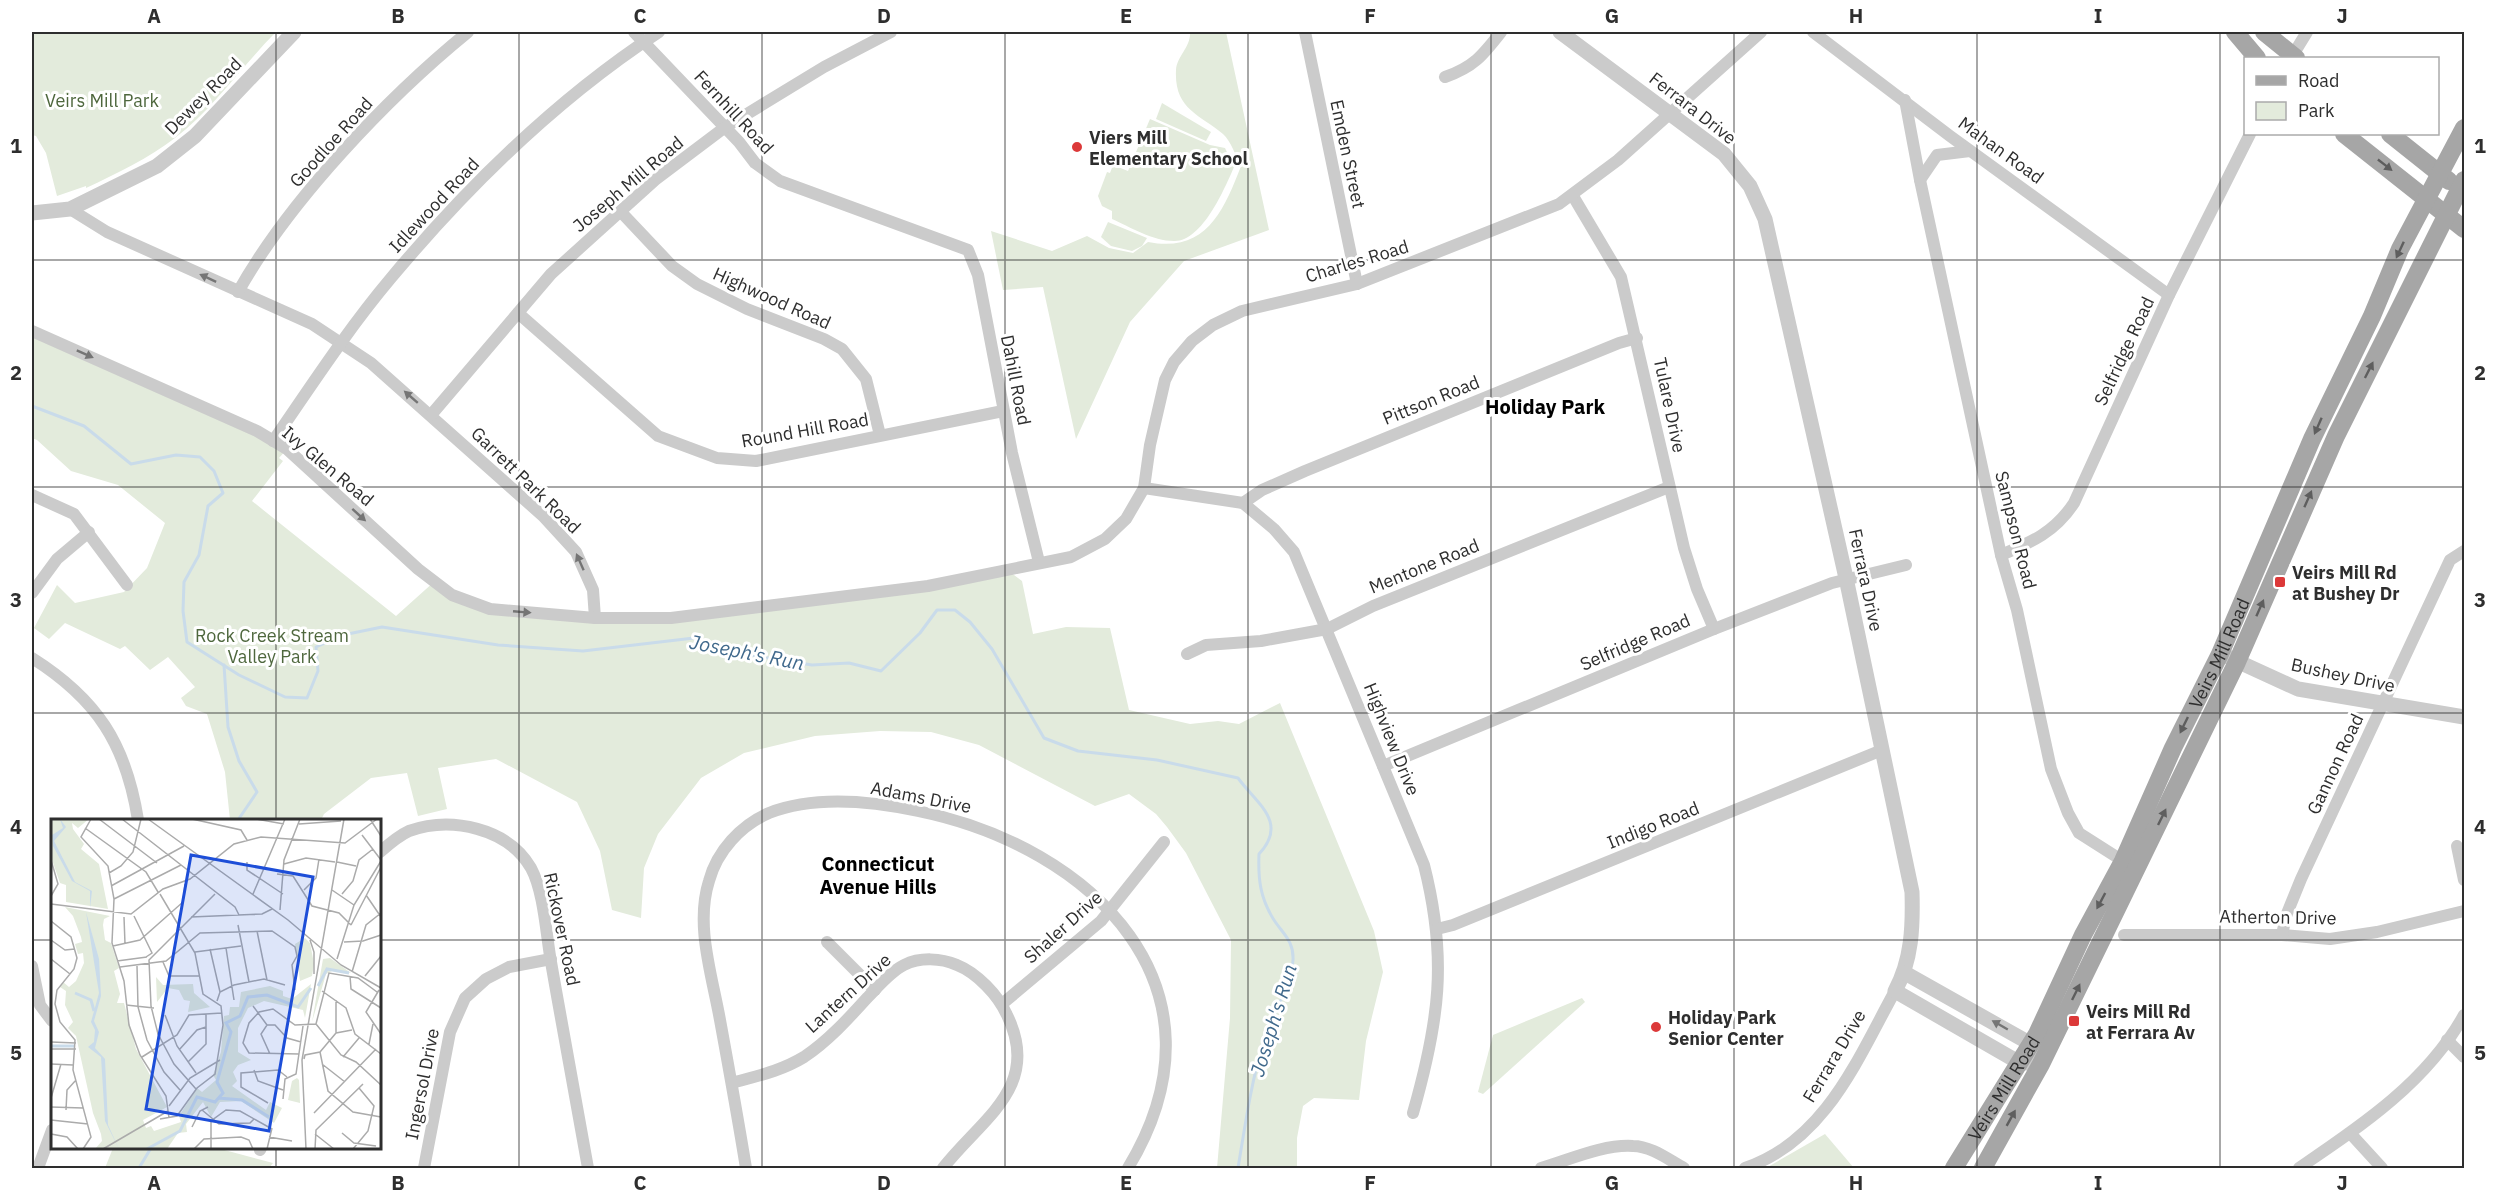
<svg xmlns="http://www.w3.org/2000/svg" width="2496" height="1200" viewBox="0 0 2496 1200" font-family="'IBM Plex Sans',sans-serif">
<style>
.green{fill:#e3ebdc}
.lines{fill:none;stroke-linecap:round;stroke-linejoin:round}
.stream{stroke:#c9dbea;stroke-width:3}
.minor{stroke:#cbcbcb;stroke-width:12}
.tertiary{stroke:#cbcbcb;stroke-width:15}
.primary{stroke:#a6a6a6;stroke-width:18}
.oneway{fill:#5e5e5e}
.oneway2{fill:#757575}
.grid{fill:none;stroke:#2e2e2e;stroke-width:1.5;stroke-opacity:0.55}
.poi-dot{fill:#dc3939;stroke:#fff;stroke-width:2}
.labels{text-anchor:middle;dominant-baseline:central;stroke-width:6;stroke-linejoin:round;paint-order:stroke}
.street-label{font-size:18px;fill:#2e2e2e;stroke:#fff}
.park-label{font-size:18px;fill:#4e673d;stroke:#fff}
.poi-label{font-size:18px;font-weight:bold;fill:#2e2e2e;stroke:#fff;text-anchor:start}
.neighbourhood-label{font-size:20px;font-weight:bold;fill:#000;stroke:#fff}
.water-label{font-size:20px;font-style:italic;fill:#40698c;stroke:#fff}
.inset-river{fill:none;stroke:#c9dbea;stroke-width:3}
.inset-road{fill:none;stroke:#ababab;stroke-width:1.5}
.view{fill:#1d4ed8;fill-opacity:0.15;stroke:#1d4ed8;stroke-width:3}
.inset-edge{fill:none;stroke:#2e2e2e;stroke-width:3}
.neatline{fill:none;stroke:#2e2e2e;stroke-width:2}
.grid-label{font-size:20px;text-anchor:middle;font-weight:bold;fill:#2e2e2e}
</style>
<rect width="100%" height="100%" fill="#fff"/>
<g class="green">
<path d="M32,32H276C242,66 213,109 175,138C149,158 116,174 86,188V186L57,196L46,153L36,136L32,135Z"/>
<path d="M1190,32H1226L1269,230L1184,261L1130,322L1076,439L1043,287L1003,290L991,231L1052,251L1087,236L1109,248L1133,253L1148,242C1205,253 1223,213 1241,166C1236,157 1231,141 1223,134C1199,114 1174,109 1176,70C1177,56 1191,47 1190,32Z"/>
<polygon points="1162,103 1211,132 1206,141 1156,119"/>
<path d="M1150,119L1210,145L1225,148L1234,167C1225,188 1202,242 1174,241C1153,241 1130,227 1112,219V211L1102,206L1098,196L1107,172L1110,173L1113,165L1128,171Z"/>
<polygon points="1108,222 1147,238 1142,246 1132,251 1111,246 1101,237"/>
<polygon points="32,331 287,449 279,458 283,461 252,501 396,616 435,581 490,609 671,618 1006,569 1022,581 1033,634 1066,627 1110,628 1129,710 1190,724 1218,721 1239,724 1280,703 1374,931 1383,972 1366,1041 1359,1100 1314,1098 1303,1106 1297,1138 1297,1168 1217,1168 1230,1018 1231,940 1186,853 1167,827 1156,814 1129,794 1095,806 979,745 931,732 880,731 815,736 744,753 701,778 658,834 644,868 641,918 612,910 600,851 577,802 496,759 438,768 447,809 418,816 407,773 371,778 324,814 321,820 230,820 225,772 207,714 186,706 181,698 195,687 168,657 150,670 125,646 120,649 65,623 49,639 34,628 57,585 75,603 124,592 147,568 165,523 118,485 71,471 37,440 32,438"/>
<polygon points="1582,998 1585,1002 1483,1094 1478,1092 1493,1035"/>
<polygon points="1825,1134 1854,1168 1766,1168"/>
<polygon points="113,1148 217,1148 273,1163 269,1168 105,1168"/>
</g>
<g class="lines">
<g class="stream">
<path d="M32,406L84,426L131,464L176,455L200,457L214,471L223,493L208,506L199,555L184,582L183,611L187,642L239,675L285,697L307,698L318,671L316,647L343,635L382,627L498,645L583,651L694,638L743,654L812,665L849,663L881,671L920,633L937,610H955L970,622L992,649L1044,738L1078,751L1157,760L1238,778C1256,803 1289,822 1259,854C1258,879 1260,898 1274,920C1283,934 1294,941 1293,960C1291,989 1271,1015 1263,1042C1251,1084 1245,1126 1238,1168"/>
<polyline points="224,665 228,727 239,761 257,792 238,820"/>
<polyline points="139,1168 151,1148"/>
</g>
<g class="minor">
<polyline points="634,32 739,142 755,163 780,181 968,250 978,275 1012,453 1039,562"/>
<polyline points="1305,32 1357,284"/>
<polyline points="1813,32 1950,136 2169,295"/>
<polyline points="2291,58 2307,32"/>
<path d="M1445,77C1474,67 1483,55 1501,32"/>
<polyline points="1905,100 1920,180 2001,555 2017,610 2051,769 2068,813 2079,833 2123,861"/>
<polyline points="1920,180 1937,155 1970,151"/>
<polyline points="1573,196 1621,277 1684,548 1697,589 1714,629"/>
<polyline points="70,209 107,232 312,324 371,363 543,516 576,552 593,590 595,618"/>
<polyline points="621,212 672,266 697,284 747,309 824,339 842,349 866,379 880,435"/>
<path d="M238,292C289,201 387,98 468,32"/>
<polyline points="518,313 658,436 717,458 756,461 1003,411"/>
<polyline points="32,331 257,431 287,449 418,569 452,595 490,609 595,618 671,618 928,586 1071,557 1105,539 1126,519 1144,488 1150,445 1165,380 1174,362 1192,341 1213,325 1242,311 1357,284 1559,204 1618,160 1761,32"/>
<polyline points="431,415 551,274 655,180 724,128 824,67 891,32"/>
<path d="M273,441C311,386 348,329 391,278C468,186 558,98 659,32"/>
<path d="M1144,488L1243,503L1274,529L1294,552L1424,865C1448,959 1439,1022 1413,1113"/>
<polyline points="32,495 74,514 127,585"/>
<polyline points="1243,503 1262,490 1305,471 1619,343 1637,338"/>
<path d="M2001,555C2032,542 2055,532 2074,503L2169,295L2250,134"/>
<polyline points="32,593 57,559 89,532"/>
<polyline points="1187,654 1206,645 1261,641 1327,629 1373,606 1669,487"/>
<path d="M32,658C97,699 126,744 138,820"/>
<polyline points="1383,766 1714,629 1832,583 1906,565"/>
<polyline points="2457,846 2464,880"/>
<path d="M380,852C389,844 398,836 409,831C451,816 508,828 531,868C544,892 546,934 551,962C563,1031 576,1100 588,1168"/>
<polyline points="1437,929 1453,925 1882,750"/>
<polyline points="2124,935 2282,935 2330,939 2377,932 2464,911"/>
<polyline points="2282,935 2286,916 2301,879 2450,560 2464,551"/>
<polyline points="827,942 875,990"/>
<polyline points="32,966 40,1005 52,1021"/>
<polyline points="1002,1004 1101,921 1164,842"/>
<polyline points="2447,1040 2464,1057"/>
<path d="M732,1083C757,1076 781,1071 804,1057C828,1041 848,1019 867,998C878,987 890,972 904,965C920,957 941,958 957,965C977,973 998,995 1007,1015C1042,1087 982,1118 943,1168"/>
<polyline points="2350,1133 2382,1168"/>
<polyline points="260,1150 261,1148"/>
<polyline points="38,1168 52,1130"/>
<polyline points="424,1168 450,1032 465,998 486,979 509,967 551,959"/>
<path d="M746,1168C738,1119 729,1069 720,1020C712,975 695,925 709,881C717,851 741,825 769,813C815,795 871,801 918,811C1093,847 1237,988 1128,1168"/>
<path d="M1541,1168C1569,1160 1603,1144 1633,1146C1651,1146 1669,1160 1684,1168"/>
<path d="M1745,1168C1825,1141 1857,1060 1895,991"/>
<path d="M2299,1168C2361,1126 2427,1082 2464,1015"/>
</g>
<g class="tertiary">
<path d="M1560,32L1724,154L1750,186L1765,219L1846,578L1912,892C1913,926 1912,960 1895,991L2020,1063H2028"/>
<polyline points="32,213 70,209 157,166 195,136 294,32"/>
<polyline points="2228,657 2298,689 2464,717"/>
<polyline points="1905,973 2031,1044 2036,1054"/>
</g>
<g class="primary">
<polyline points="2235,32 2257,58"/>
<polyline points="2264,32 2296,58"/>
<polyline points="2344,134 2464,229"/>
<polyline points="2390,134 2449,181"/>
<path id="s1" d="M1954,1168L2037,1034L2083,935L2123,861L2173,748L2220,654L2312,439L2372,316L2400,249L2464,128"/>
<polyline points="1983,1168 2041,1064 2104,935 2237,662 2336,436 2464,180"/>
</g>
</g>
<defs><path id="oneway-solid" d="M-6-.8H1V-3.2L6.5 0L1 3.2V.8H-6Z" transform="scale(1.5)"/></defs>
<g class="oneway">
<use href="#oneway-solid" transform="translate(2385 165) rotate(38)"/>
<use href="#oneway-solid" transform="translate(2400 250) rotate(115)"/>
<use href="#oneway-solid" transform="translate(2369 370) rotate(-63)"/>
<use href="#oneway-solid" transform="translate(2318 426) rotate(114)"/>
<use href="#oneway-solid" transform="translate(2308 499) rotate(-66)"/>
<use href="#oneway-solid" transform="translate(2260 608) rotate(-66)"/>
<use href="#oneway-solid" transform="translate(2184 725) rotate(116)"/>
<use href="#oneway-solid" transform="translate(2162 817) rotate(-64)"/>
<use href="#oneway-solid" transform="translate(2101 901) rotate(118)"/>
<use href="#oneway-solid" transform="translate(2076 992) rotate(-64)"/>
<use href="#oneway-solid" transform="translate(2011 1118) rotate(-61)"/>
</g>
<g class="oneway2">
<use href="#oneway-solid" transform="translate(208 278) rotate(-155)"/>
<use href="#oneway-solid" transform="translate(85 354) rotate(24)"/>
<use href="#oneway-solid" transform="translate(411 397) rotate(-139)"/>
<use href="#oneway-solid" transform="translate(359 515) rotate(42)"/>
<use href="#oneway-solid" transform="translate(580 562) rotate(-114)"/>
<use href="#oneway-solid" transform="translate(522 612) rotate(5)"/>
<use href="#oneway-solid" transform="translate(2000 1025) rotate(-150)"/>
</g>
<path class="grid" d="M276,32V820M519,32V1168M762,32V1168M1005,32V1168M1248,32V1168M1491,32V1168M1734,32V1168M1977,32V1168M2220,32V1168M32,260H2464M32,487H2464M32,713H2464M32,940H52M380,940H2464M276,1148V1168"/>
<g class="poi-dot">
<circle cx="1077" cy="147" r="6"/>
<rect x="2274" y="576" width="12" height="12" rx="3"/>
<rect x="2068" y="1015" width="12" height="12" rx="3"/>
<circle cx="1656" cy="1027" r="6"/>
</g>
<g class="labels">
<g class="street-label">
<text transform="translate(203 96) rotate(-45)">Dewey Road</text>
<text transform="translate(1693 108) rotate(38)">Ferrara Drive</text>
<text transform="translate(734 112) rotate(47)">Fernhill Road</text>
<text transform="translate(331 142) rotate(-48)">Goodloe Road</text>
<text transform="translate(2001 150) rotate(36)">Mahan Road</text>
<text transform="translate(1348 154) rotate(78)">Emden Street</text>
<text transform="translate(628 184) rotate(-40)">Joseph Mill Road</text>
<text transform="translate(434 205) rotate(-47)">Idlewood Road</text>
<text transform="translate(1357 261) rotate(-17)">Charles Road</text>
<text transform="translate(772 298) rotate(24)">Highwood Road</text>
<text transform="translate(2124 351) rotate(-65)">Selfridge Road</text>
<text transform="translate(1016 380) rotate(79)">Dahill Road</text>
<text transform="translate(1431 400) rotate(-22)">Pittson Road</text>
<text transform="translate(1670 405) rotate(78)">Tulare Drive</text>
<text transform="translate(805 430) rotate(-10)">Round Hill Road</text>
<text transform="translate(328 466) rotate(40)">Ivy Glen Road</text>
<text transform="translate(526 480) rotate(44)">Garrett Park Road</text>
<text transform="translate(2016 530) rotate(76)">Sampson Road</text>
<text transform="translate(1424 566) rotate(-22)">Mentone Road</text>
<text transform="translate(1866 580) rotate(78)">Ferrara Drive</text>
<text transform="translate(1635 642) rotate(-23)">Selfridge Road</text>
<text stroke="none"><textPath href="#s1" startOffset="580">Veirs Mill Road</textPath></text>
<text transform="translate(2343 675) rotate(12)">Bushey Drive</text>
<text transform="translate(1392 739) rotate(68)">Highview Drive</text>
<text transform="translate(2335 764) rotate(-65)">Gannon Road</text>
<text transform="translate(921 797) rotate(11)">Adams Drive</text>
<text transform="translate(1653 825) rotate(-22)">Indigo Road</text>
<text transform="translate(2278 917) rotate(1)">Atherton Drive</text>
<text transform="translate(1063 927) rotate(-42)">Shaler Drive</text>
<text transform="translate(562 929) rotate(78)">Rickover Road</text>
<text transform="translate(848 993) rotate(-42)">Lantern Drive</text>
<text transform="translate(1834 1056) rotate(-59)">Ferrara Drive</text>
<text transform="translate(422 1084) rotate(-79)">Ingersol Drive</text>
<text stroke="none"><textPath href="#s1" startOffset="94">Veirs Mill Road</textPath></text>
</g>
<g class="park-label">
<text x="102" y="100">Veirs Mill Park</text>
<text x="272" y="635">Rock Creek Stream<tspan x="272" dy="21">Valley Park</tspan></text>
</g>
<g class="poi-label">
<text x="1089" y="137">Viers Mill<tspan x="1089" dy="21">Elementary School</tspan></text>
<text x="2292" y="572">Veirs Mill Rd<tspan x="2292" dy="21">at Bushey Dr</tspan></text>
<text x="2086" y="1011">Veirs Mill Rd<tspan x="2086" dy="21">at Ferrara Av</tspan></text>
<text x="1668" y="1017">Holiday Park<tspan x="1668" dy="21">Senior Center</tspan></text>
</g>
<g class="neighbourhood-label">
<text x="1545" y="406">Holiday Park</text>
<text x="878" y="863">Connecticut<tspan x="878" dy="23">Avenue Hills</tspan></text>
</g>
<g class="water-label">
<text transform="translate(747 652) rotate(11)">Joseph's Run</text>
<text transform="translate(1273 1020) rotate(-73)">Joseph's Run</text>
</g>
</g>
<g transform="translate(51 819)">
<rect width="330" height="330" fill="#fff"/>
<path d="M0,0H38L27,9L21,4L22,10L33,25L30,30L48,45L57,90L15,83V66L9,64L0,38ZM14,88L59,97L53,100L52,106L54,121L60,124L68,149L63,152L69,175L66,184H73L85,230L116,288L92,301L95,309L100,307L103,312L130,303L128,297L146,269L151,273L165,261L162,256L170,233L173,197L178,196L179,188H188L190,173L219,167L232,172V177L241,180L260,165L254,199L252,191L213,182L197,189L187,209V233L200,241L187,246L182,253L186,262L181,267L215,291L219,283L231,289L223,304L190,282L169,283L160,298L152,283L135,305L136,313L127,314L116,330H44L51,322L50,315L42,294L25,217L17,209L22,203L14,186L15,172L9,168L12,163L18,168L25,162L33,144L32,134L27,135L24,125L31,123L30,118L22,97ZM254,119L259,124L263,145L261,157L249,162L244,125ZM279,139L300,154L283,151L275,155L261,203L272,140ZM105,158L112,166L142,165L143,174L159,188L137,193L139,182L133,181L128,171L117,169L106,183ZM246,259L248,261L249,284L237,281L241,262Z" fill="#e3ebdc"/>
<path d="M9,0L15,8L3,22L24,63L41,72L39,89V72L21,62L2,27L1,16L12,9ZM35,93L48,140L50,177L43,202L48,213L44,229L54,240L57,306L68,330L54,302L50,238L37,228L43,223L44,211L40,203L48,174Z" fill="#c9dbea"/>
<path class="inset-river" d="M267,167L276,150L298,154M24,174L40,181L43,192M0,227H23M167,279L191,281L218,298M96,330L129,312L146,278L164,283L172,274L166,263L180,213L175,204L189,197L197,178L216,176L247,188L260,169"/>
<path class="inset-road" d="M40,0L30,18L57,47L63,80L61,124L73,162L78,206L89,236L115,277L118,299M48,0L106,44M71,0L184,88L188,96M97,0L237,101L290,146L330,169M141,0L190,11L196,21M205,0L233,5M319,0L330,17M248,5L290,2M34,9L95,53L107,73M311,16L330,41M0,41L7,65L0,77M196,43V51L232,75M286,43L305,47M233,45L255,39L284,43M58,54L70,47L82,33L90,0M226,55L242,57L261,87L288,94L300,106M60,67L133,27M253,71L265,59L268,40M281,71L303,86M202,75L234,0M291,75L302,62L308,41L322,30M315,76L330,98M63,80L130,46M0,85L80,95L112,70L139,60L183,25L210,18L294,24L326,0M229,91L233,41L249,0M83,97L101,134L95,138M73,98L74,125M140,98L211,95L221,90M0,102L20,118L26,139L23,150L6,171L4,185L9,203L24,221L22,251L40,318L32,330M187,106L198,163M300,106L330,48M206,112L216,161M0,121L14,131L24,130M259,121L263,133V155M293,123L312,122L330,116M62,127L89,121L132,83L134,65M175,129L183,181M159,130L169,173M144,133L190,127M0,140L19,155M286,140L303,86L330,42M66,142L96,138M112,143L118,157H149M86,147L87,188L96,221L113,253L129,271M69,148L115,142L149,114L221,112L244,128L246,137L241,146L244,171M301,153L315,106L330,94M299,157L300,170L330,189M314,157L330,137M328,171L315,193L330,215M271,172L295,189L304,215L330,235M285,181V214M166,182L169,173L183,166L213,160L234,166M75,186L103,189M202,187L216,206M114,196L126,227L145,254M265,205L278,154L307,159L326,173M265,205L290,236L305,243L330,266M0,223L25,224M318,225L322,205M0,230H25M128,231L146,211L155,208M269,233L277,272L302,293L330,298M219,235L210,215L216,206H224L236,219L250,223M248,235L198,234L192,224L198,204L208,193L222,190L244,206L265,205M91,238L126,216L138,196L171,194M292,238L308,219M253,240L254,236L269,233L285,214L301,211M137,243L155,225V195M0,245L22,246M271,245L294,263M203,251L207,262L232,271M145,270L123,245L107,215L100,187L98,141L164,75M0,279L10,245M232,280L234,260L245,255L252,207M217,284L190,268V254L227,251L236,258M118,287L139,259L169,241M0,288L32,289M15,291L16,271L25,261M151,291L168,305L199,304L203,300M263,294L325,230M109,300L126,297L146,269L164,255L172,206L170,187L152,175L144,134L109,75M0,301L37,305M141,308L149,292L157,288M291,314L303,324L325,327M0,315L16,318L27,330M264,315L283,330M218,318L241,322M52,330L117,292M143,330L153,320L190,318L198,321L202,330M160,330V302L175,291L189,292L221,310M216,330L221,309M255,330L251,241L293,0M264,330L265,311L312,265M302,330L317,312L323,287L308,269"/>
<path class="view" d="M140,36L262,58L218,312L95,290Z"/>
<rect width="330" height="330" class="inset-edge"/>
</g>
<rect width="2496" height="1200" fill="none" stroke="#ffffff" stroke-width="66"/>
<rect x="2244" y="57" width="195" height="78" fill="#ffffff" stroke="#ababab" stroke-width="1.5"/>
<rect x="2256" y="76" width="30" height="9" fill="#a6a6a6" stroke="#ababab" stroke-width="1.5"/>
<text x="2298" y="87" font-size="18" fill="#2e2e2e">Road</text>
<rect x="2256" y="102" width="30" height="18" fill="#e3ebdc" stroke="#ababab" stroke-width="1.5"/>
<text x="2298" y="117" font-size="18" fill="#2e2e2e">Park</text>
<rect x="33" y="33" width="2430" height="1134" class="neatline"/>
<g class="grid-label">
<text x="154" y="23">A</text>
<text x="398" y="23">B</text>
<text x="640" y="23">C</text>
<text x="884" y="23">D</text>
<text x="1126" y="23">E</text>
<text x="1370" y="23">F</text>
<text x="1612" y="23">G</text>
<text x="1856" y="23">H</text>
<text x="2098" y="23">I</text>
<text x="2342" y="23">J</text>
<text x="16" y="153">1</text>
<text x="2480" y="153">1</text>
<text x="16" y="380">2</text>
<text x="2480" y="380">2</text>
<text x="16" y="607">3</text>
<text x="2480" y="607">3</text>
<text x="16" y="834">4</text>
<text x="2480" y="834">4</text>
<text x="16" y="1060">5</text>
<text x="2480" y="1060">5</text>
<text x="154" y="1190">A</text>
<text x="398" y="1190">B</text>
<text x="640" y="1190">C</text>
<text x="884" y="1190">D</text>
<text x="1126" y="1190">E</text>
<text x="1370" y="1190">F</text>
<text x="1612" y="1190">G</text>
<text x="1856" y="1190">H</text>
<text x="2098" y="1190">I</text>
<text x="2342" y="1190">J</text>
</g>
</svg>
